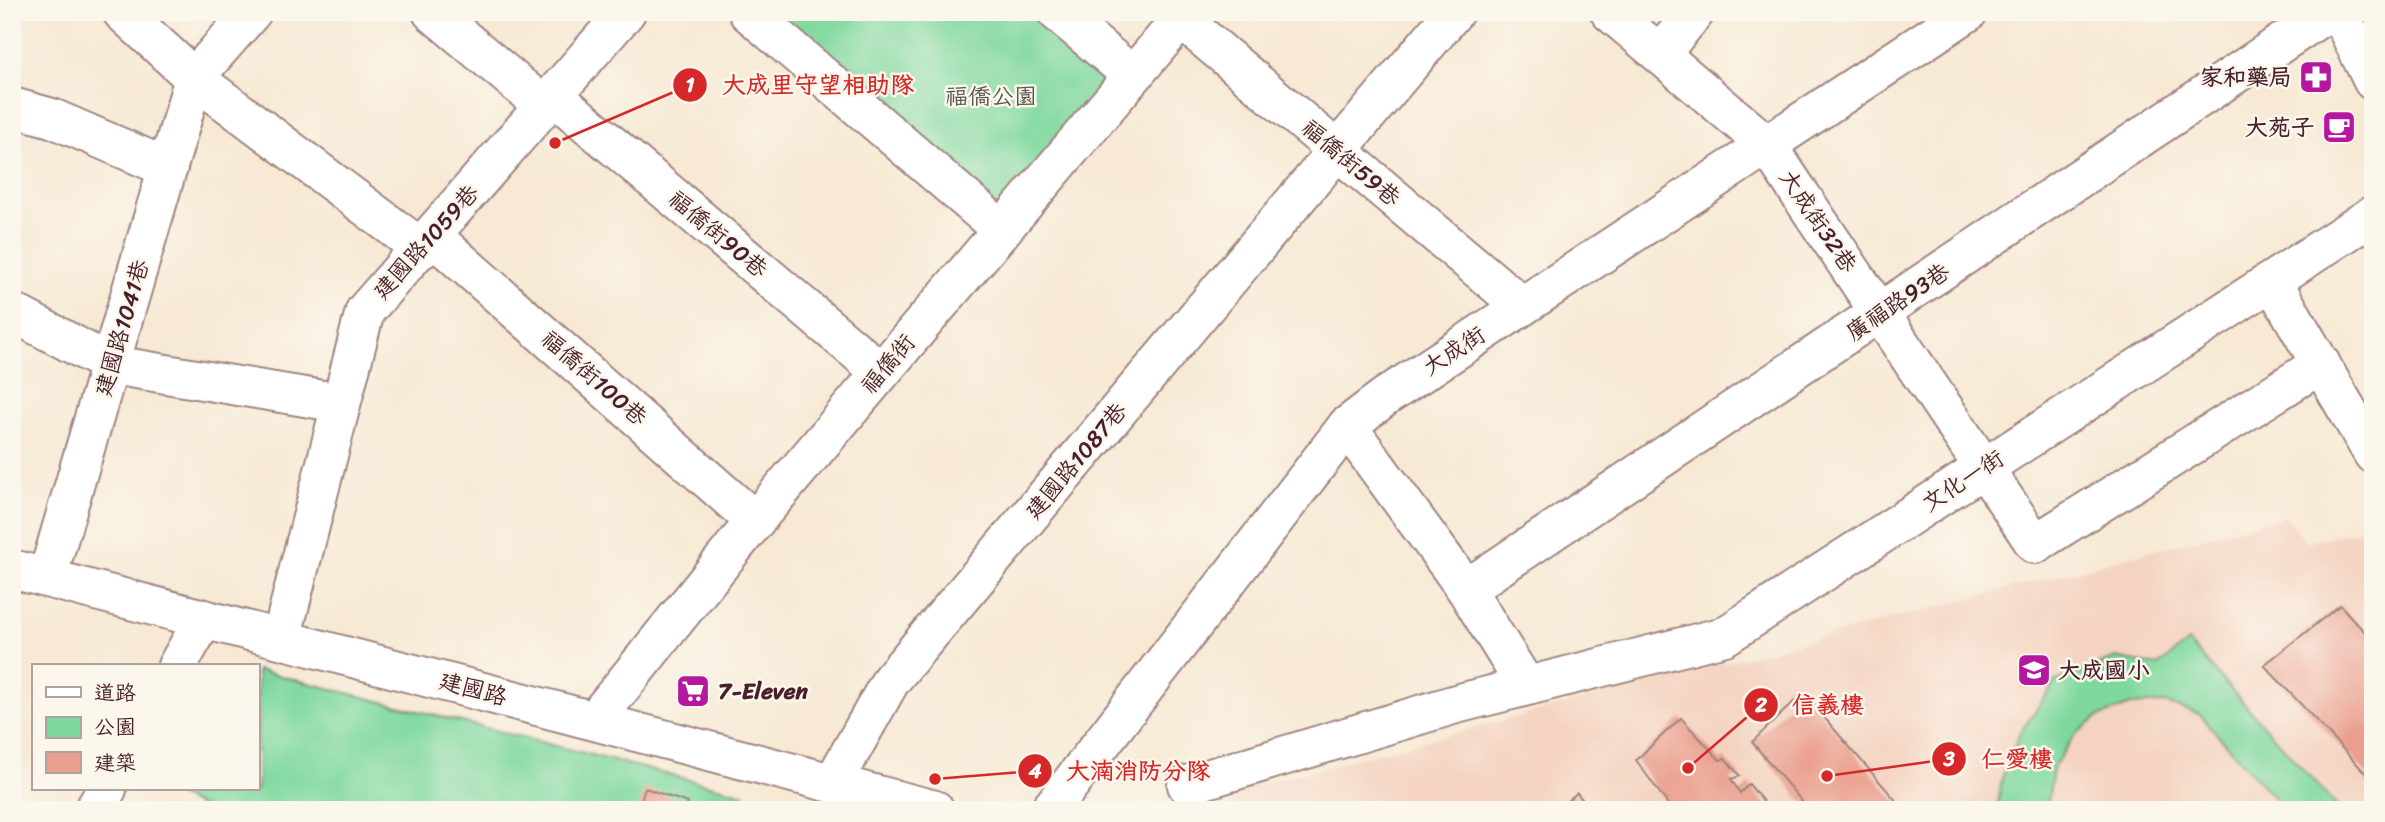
<svg xmlns="http://www.w3.org/2000/svg" width="2385" height="822" viewBox="0 0 2385 822" font-family="Sriracha,'LXGW WenKai TC',sans-serif">
<style>
.built{fill:#f4d3c0}
.green{fill:#7ed89e;stroke:#647c64;stroke-width:2}
.building{fill:#ea9e8d}
.lines{fill:none;stroke-linecap:round;stroke-linejoin:round}
.minor-casing{stroke:#a08480;stroke-width:42}
.minor{stroke:#fff;stroke-width:38}
.labels{text-anchor:middle;dominant-baseline:central;stroke-width:5;stroke-linejoin:round;paint-order:stroke}
.poi-label{font-size:23px;font-weight:bold;fill:#4a1f2b;stroke:#fbf7ec;text-anchor:end}
.park-label{font-size:23px;fill:#5a564e;stroke:#fbf7ec}
.street-label{font-size:23px;fill:#4a1f2b;stroke:#fbf7ec}
.leader{fill:none;stroke:#d62828;stroke-width:2.5}
.callout-dot{fill:#d62828;stroke:#fbf7ec;stroke-width:2.5}
.mark-label{font-size:21px;text-anchor:middle;font-weight:bold;fill:#fff}
.callout-label{font-size:24px;text-anchor:middle;font-weight:bold;fill:#d62828;stroke:#fbf7ec;stroke-width:5;stroke-linejoin:round;paint-order:stroke}
</style>
<rect width="100%" height="100%" fill="#fbf7ec"/>
<filter id="ink" filterUnits="userSpaceOnUse"><feTurbulence type="fractalNoise" baseFrequency=".0143" numOctaves="2"/><feDisplacementMap in="SourceGraphic" scale="14" xChannelSelector="R" yChannelSelector="G"/><feConvolveMatrix kernelMatrix="1 2 1 2 8 2 1 2 1" color-interpolation-filters="sRGB"/></filter>
<filter id="wash" filterUnits="userSpaceOnUse"><feTurbulence type="fractalNoise" baseFrequency=".00686" numOctaves="4" result="noise"/><feDisplacementMap in="SourceGraphic" scale="28" xChannelSelector="R" yChannelSelector="G"/><feGaussianBlur stdDeviation="1.57" result="paint"/><feColorMatrix in="noise" values="0 0 0 0 0 0 0 0 0 0 0 0 0 0 0 0 0 1.4 0 .05"/><feComposite in="paint" operator="in"/></filter>
<g filter="url(#wash)">
<rect width="100%" height="100%" fill="#f7e9d4"/>
<polygon class="built" points="2286,516 2306,542 2373,527 2373,810 1204,810 1206,798"/>
<g class="green">
<polygon points="765,12 1041,12 1119,77 1001,215"/>
<polygon points="2188,642 2340,810 2285,810 2199,714 2165,703 2131,705 2098,717 2075,735 2054,766 2046,810 1997,810 2003,773 2020,733 2056,681 2116,658 2158,666"/>
<polygon points="257,670 745,794 742,810 208,810 163,789 257,789"/>
</g>
<g id="blocks">
<g class="building">
<polygon points="2340,605 2373,641 2373,781 2264,665"/>
<polygon points="1803,693 1904,810 1809,810 1752,742"/>
<polygon points="1681,718 1720,760 1725,758 1740,776 1731,779 1740,793 1749,784 1770,810 1672,810 1636,760"/>
<polygon points="645,788 688,803 685,810 638,810"/>
<polygon points="1577,793 1591,810 1556,810"/>
</g>
</g>
</g>
<g filter="url(#ink)">
<use href="#blocks" fill-opacity="0" stroke="#a08480" stroke-width="2"/>
<g class="lines">
<g class="minor-casing">
<g id="minor">
<polyline points="122,12 194,78 422,249"/>
<polyline points="432,12 544,106"/>
<polyline points="748,12 1002,230"/>
<polyline points="1057,12 1133,76"/>
<polyline points="1610,12 1767,145 2035,544 2321,364"/>
<polyline points="2339,12 2373,81"/>
<polyline points="1181,19 1522,306"/>
<polyline points="1660,54 1695,12"/>
<polyline points="554,96 881,372"/>
<polyline points="12,107 52,118 168,168"/>
<polyline points="432,236 755,521"/>
<polyline points="2272,281 2373,454"/>
<polyline points="12,312 112,365 341,403"/>
<polyline points="1347,426 1466,589 1526,686"/>
<polyline points="12,569 935,810"/>
<polyline points="47,578 194,78 252,12"/>
<polyline points="1466,589 2328,12"/>
<polyline points="281,639 365,311 626,12"/>
<polyline points="177,666 204,619"/>
<polyline points="594,721 755,521 1187,12"/>
<polyline points="833,783 891,680 1454,12"/>
<polyline points="1187,785 1456,704 1725,636 2373,215"/>
<polyline points="94,810 107,789"/>
<polyline points="1050,810 1347,426 1385,397 1968,12"/>
</g>
</g>
<use href="#minor" class="minor"/>
</g>
</g>
<defs>
<g id="pharmacy-square" transform="scale(1.75)"><rect x="-9" y="-9" width="18" height="18" rx="4" fill="#b5179e" stroke="#fbf7ec"/><path d="M-2-6h4v4h4v4h-4v4h-4v-4h-4v-4h4Z" fill="#fff"/></g>
<g id="cafe-square" transform="scale(1.75)"><rect x="-9" y="-9" width="18" height="18" rx="4" fill="#b5179e" stroke="#fbf7ec"/><path d="M-5.5-4.5H6V0H3Q3 3.5 0 3.5H-2.5Q-5.5 3.5-5.5 0ZM3-3.2v2h1.7v-2ZM-6 4.5H4V6H-6Z" fill="#fff"/></g>
<g id="school-square" transform="scale(1.75)"><rect x="-9" y="-9" width="18" height="18" rx="4" fill="#b5179e" stroke="#fbf7ec"/><path d="M0-5L7-2L0 1L-7-2ZM-4 1L0 2.5L4 1V4Q0 6-4 4Z" fill="#fff"/></g>
<g id="supermarket-square" transform="scale(1.75)"><rect x="-9" y="-9" width="18" height="18" rx="4" fill="#b5179e" stroke="#fbf7ec"/><path d="M-6-5.5h2.5l.6 2H6L4.5 2H-2.5L-4.4-4H-6ZM-1.5 3.2a1.3 1.3 0 1 0 .1 0ZM3 3.2a1.3 1.3 0 1 0 .1 0Z" fill="#fff"/></g>
</defs>
<g fill-rule="evenodd">
<use href="#pharmacy-square" x="2316" y="77"/>
<use href="#cafe-square" x="2339" y="127"/>
<use href="#school-square" x="2034" y="670"/>
<use href="#supermarket-square" x="693" y="691"/>
</g>
<g class="labels">
<g class="poi-label">
<text x="2292" y="77">家和藥局</text>
<text x="2314" y="127">大苑子</text>
<text x="2058" y="670" text-anchor="start">大成國小</text>
<text x="718" y="691" text-anchor="start">7-Eleven</text>
</g>
<g class="park-label">
<text x="991" y="96">福僑公園</text>
</g>
<g class="street-label">
<text transform="translate(1351 163) rotate(40)">福僑街59巷</text>
<text transform="translate(1818 221) rotate(56)">大成街32巷</text>
<text transform="translate(718 234) rotate(40)">福僑街90巷</text>
<text transform="translate(426 242) rotate(-48)">建國路1059巷</text>
<text transform="translate(1898 302) rotate(-34)">廣福路93巷</text>
<text transform="translate(122 328) rotate(-74)">建國路1041巷</text>
<text transform="translate(1454 351) rotate(-33)">大成街</text>
<text transform="translate(888 364) rotate(-50)">福僑街</text>
<text transform="translate(594 378) rotate(41)">福僑街100巷</text>
<text transform="translate(1076 461) rotate(-50)">建國路1087巷</text>
<text transform="translate(1963 481) rotate(-33)">文化一街</text>
<text transform="translate(473 689) rotate(15)">建國路</text>
</g>
</g>
<path class="leader" d="M555 143L690 85M1688 768L1761 705M1827 776L1949 759M935 779L1035 771"/>
<g class="callout-dot">
<circle cx="555" cy="143" r="7"/>
<circle cx="1688" cy="768" r="7"/>
<circle cx="1827" cy="776" r="7"/>
<circle cx="935" cy="779" r="7"/>
<circle cx="690" cy="85" r="18"/>
<circle cx="1761" cy="705" r="18"/>
<circle cx="1949" cy="759" r="18"/>
<circle cx="1035" cy="771" r="18"/>
</g>
<g class="mark-label">
<text x="690" y="92">1</text>
<text x="1761" y="712">2</text>
<text x="1949" y="766">3</text>
<text x="1035" y="778">4</text>
</g>
<g class="callout-label">
<text x="818" y="93">大成里守望相助隊</text>
<text x="1828" y="713">信義樓</text>
<text x="2017" y="767">仁愛樓</text>
<text x="1138" y="779">大湳消防分隊</text>
</g>
<rect width="2385" height="822" fill="none" stroke="#fbf7ec" stroke-width="42"/>
<rect x="32" y="664" width="228" height="126" fill="#fbf7ec" stroke="#b4a19f" stroke-width="2"/>
<rect x="46" y="687" width="35" height="10" fill="#ffffff" stroke="#b4a19f" stroke-width="2"/>
<text x="94" y="700" font-size="21" fill="#4a1f2b">道路</text>
<rect x="46" y="717" width="35" height="21" fill="#7ed89e" stroke="#b4a19f" stroke-width="2"/>
<text x="94" y="734" font-size="21" fill="#4a1f2b">公園</text>
<rect x="46" y="752" width="35" height="21" fill="#ea9e8d" stroke="#b4a19f" stroke-width="2"/>
<text x="94" y="770" font-size="21" fill="#4a1f2b">建築</text>
</svg>
